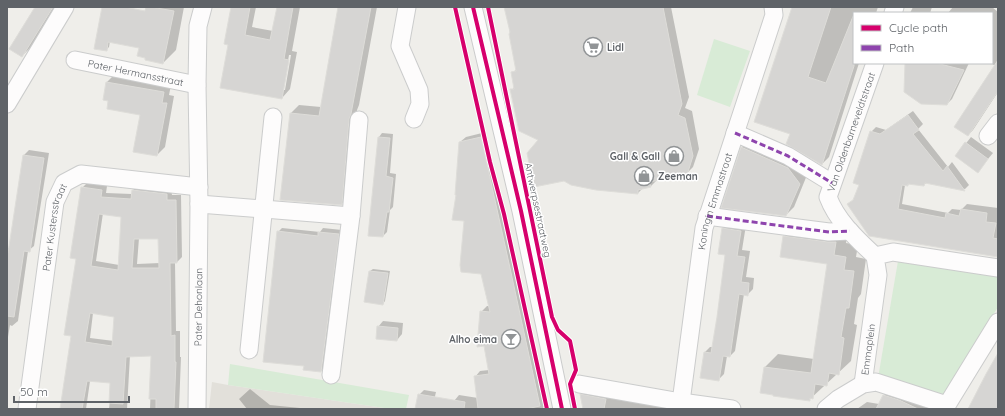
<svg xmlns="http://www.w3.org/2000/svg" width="1005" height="416" viewBox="0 0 1005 416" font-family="Quicksand,sans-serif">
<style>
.education{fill:#e2e0da}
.green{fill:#d8ebd6}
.shadow{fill:#0003;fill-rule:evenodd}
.building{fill:#d6d5d3;stroke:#deddd9;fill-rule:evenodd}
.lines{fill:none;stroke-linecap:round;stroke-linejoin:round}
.minor-casing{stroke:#cbcccc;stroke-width:19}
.minor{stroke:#fdfcfc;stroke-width:17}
.quiet{stroke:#8e44ad;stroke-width:3;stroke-dasharray:6 3;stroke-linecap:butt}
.cycleway-casing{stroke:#fff;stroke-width:6}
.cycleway{stroke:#d6006c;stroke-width:4}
.labels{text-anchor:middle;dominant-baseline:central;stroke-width:3;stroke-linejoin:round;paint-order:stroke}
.poi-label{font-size:10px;font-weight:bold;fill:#5f6368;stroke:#fff;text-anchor:start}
.street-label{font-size:10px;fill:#5f6368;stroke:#fff}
</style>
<rect width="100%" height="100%" fill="#efeeea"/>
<polygon class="education" points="212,382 228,385 391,409 209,409"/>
<g class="green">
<polygon points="714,39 750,51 730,107 697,95"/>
<polygon points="898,261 998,274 998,307 942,397 878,378"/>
<polygon points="230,364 409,395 406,409 391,409 228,385"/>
</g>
<g class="shadow">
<polygon points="36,7 56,7 31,47 22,56"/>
<polygon points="103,7 127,7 121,41 110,41 109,47 106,50"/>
<polygon points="146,7 184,7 176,50 163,63 140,47 134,46"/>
<path d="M232,7H256L252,27L273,31L278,7H300L292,51L297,52L290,89L282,98L229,44ZM289,55H291L285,90H283Z"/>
<polygon points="339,7 377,7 359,105 357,110 350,196 341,204 291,113 299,105 321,107"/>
<polygon points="505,7 671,7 689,97 685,108 692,111 699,149 693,167 686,174 657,180 651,186 643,188 638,193 540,139 512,90 515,86 512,73 517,69"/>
<polygon points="793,7 878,7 876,13 854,13 854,63 859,63 829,157 822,164 791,133"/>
<polygon points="913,7 932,7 930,13 910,13"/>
<polygon points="953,7 992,7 998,12 998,92 973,130 968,135 995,66 991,63 992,63 992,13 948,13"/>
<polygon points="906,63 969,63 952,99 947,104"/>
<polygon points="115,74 171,85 169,95 174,96 165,147 157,155 141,115 109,100 107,82"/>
<polygon points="913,111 923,124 918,129 948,167 952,162 969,185 965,189 927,182 924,185 910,183 908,185 905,185 902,204 948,213 952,209 961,210 967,204 998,208 998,256 854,200 860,184 871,132 876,127 886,130"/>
<polygon points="486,132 546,405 542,409 453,409 454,401 459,395 478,398 475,377 480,371 489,370 481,312 487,306 489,306 482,273 457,194 460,142 466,137"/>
<polygon points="382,133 393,134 390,173 396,174 393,207 390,210 387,232 383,236 379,137"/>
<polygon points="971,137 993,153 977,172 956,156"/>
<polygon points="750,139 807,175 794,207 786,215 722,207 742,147"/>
<polygon points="29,150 49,153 34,246 28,251 18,321 12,326 10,325 7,343 7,249 10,248 24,155"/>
<path d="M87,183L107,186L106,193L132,194L133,190L138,185L171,189L172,195H181L182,257L177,262H175L176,331H180V357H181L179,409H150L152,355H130L127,409H109L112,382L90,381L86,409H61L72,335L82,188ZM103,213L122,216L119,265L96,261ZM139,238H159L160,263L137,264ZM93,313L115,316L114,341L90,338Z"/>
<polygon points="728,223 746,225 742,250 750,251 746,277 754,278 753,289 747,295 744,294 735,351 730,356 727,356 724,374 719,379 705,352 710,347 713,347 726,254 723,228"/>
<polygon points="797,224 848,229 846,243 858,245 856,257 866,259 861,294 858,298 854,324 857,325 851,361 809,400 761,392 765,367 778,354 814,359 828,263 784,237"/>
<polygon points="282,228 320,232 323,228 342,230 325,367 321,371 305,365 278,232"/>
<polygon points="373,269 390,271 385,301 383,304 370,271"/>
<polygon points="383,321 403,323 402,334 397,340 378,327"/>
<polygon points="588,387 684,409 584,409 581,395"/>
<polygon points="891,388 935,409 857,409 867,402 879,404 884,395"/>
<polygon points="250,389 270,405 310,409 247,409 239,399"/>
<polygon points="424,390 436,392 432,409 416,409 419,395"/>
</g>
<g class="building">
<polygon points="35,7 53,7 22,57 9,49"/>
<polygon points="102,7 125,7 145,11 146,7 151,7 174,11 163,64 145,60 145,58 137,56 139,48 108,42 107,51 94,49"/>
<polygon points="231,7 250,7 245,35 270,40 277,7 293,7 284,59 289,60 282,99 220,88 228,45 224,44"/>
<polygon points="338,7 371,7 351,114 349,119 342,205 280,200 290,113 319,116"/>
<polygon points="504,7 663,7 682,104 678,115 685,118 693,156 687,175 649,182 651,187 638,190 638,194 596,190 571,185 564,181 534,187 527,153 538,140 519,131 510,89 514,89 511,72 516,71 509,34 510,32"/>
<polygon points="792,7 831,7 808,77 826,83 854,14 854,66 822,165 786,144 790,134 754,122"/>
<polygon points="998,60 998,91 968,136 954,127"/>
<polygon points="905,63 936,63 964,70 947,105 921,104 904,92"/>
<polygon points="106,82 164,92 162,103 167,103 157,156 133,152 140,115 107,109 108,101 103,100"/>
<polygon points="908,115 919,130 913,134 943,171 947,166 965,191 925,183 924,186 908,184 908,186 902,185 898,209 945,218 946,213 959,216 961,209 987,213 986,222 996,223 993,238 998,239 998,257 869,236 847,204 853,200 859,185 853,183 870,131 880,134"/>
<polygon points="378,137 390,138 386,176 393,178 389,212 387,212 383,237 368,236"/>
<polygon points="481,137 510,268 540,406 526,409 478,409 474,376 489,374 484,346 477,347 480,311 490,312 481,274 461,272 460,265 464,221 452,220 456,195 455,195 459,142"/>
<polygon points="965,142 988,159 978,173 955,156"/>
<polygon points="741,147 788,168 800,184 786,216 721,208"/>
<polygon points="23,155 44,158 30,252 24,251 14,317 7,316 7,253 8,253"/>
<path d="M81,187L102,190L101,197L131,199L132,190L167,194V200H176L177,263H170L171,336L175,335V362H176L174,409H156V399H149L151,356L126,357L123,404L109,403L110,383L87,381L82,409H60L71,336L64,335L76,259L70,258ZM99,214L121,217L118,270L91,266ZM134,239H158L159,268H132ZM90,313L114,317L112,346L85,342Z"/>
<polygon points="722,228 741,231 737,256 745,257 741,282 749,283 748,296 739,294 730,357 723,356 719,381 700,378 704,352 711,353 717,317 725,255 718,254"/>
<polygon points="277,231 318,236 318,232 339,234 321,372 303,370 304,366 263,362"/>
<polygon points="783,236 828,242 836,242 834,255 846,257 844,270 854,271 849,308 846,308 841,337 844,338 839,375 829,373 827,386 815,384 813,399 810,398 810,401 773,396 773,395 760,393 764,367 811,373 827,264 780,257"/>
<polygon points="369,271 388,273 383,305 364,302"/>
<polygon points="377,326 398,328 397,341 376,339"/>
<polygon points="998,353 998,409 968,409 986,374"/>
<polygon points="418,394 465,402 464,409 415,409"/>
<polygon points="580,394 606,399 604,409 583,409"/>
<polygon points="883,395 899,400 918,409 876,409"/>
</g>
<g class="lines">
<g class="minor-casing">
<g id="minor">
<polyline points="407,7 400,46 419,90 420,104 414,119"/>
<polyline points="473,7 521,211 562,409"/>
<polyline points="893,13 895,7"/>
<path id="s1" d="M75,60L197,85"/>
<polyline points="7,104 65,7"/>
<polyline points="735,133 788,156 832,183"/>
<polyline points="988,136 998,123"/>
<polyline points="199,204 351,216"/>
<polyline points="707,216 829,232 850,231"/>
<path id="s2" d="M875,256C857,239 837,221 828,197L875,63"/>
<polyline points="249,350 273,117"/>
<polyline points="331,375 351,216 359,120"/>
<polyline points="579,384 681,402 732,409"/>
<path id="s3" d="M863,384L878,275L875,256L893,252L998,268"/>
<path id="s4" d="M681,402L704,228L774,15L773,7"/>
<path id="s5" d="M27,409L55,202L64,183L81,174L199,187"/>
<path id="s6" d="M197,409L199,204L197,85L198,26L203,7"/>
<polyline points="826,409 838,399 863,384 876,382 947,405 998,322"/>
</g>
</g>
<use href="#minor" class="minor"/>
<g class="quiet">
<polyline points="735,133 788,156 832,183"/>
<polyline points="707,216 829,232 850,231"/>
</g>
<g class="cycleway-casing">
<g id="cycleway">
<polyline points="455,7 490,162 504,214 547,409"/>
<polyline points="473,7 521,211 562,409"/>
<polyline points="488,7 552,317 558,330 570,341 576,370 570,384 575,409"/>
</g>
</g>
<use href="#cycleway" class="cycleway"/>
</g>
<defs>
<g id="supermarket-ring" transform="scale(1)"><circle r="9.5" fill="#fff" stroke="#919496" stroke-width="1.5"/><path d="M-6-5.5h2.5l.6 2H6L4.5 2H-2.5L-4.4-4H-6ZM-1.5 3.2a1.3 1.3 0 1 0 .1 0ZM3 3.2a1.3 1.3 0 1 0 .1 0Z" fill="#919496"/></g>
<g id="shop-ring" transform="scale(1)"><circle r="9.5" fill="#fff" stroke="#919496" stroke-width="1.5"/><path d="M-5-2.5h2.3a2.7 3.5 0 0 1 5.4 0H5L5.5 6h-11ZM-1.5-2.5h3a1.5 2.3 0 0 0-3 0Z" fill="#919496"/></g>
<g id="bar-ring" transform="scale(1)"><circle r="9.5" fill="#fff" stroke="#919496" stroke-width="1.5"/><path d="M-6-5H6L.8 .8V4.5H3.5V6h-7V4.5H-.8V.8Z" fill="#919496"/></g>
</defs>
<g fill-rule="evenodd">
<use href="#supermarket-ring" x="593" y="47"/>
<use href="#shop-ring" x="674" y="156"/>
<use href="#shop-ring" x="644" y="176"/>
<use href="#bar-ring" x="511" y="339"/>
</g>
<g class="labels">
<g class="poi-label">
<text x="607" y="47">Lidl</text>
<text x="660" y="156" text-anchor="end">Gall &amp; Gall</text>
<text x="658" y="176">Zeeman</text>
<text x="497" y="339" text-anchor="end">Alho eima</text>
</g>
<g class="street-label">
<text stroke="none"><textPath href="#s1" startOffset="62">Pater Hermansstraat</textPath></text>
<text stroke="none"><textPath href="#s2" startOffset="145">Van Oldenbarneveldtstraat</textPath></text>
<text stroke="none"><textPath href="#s4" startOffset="204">Koningin Emmastraat</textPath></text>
<text transform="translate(538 210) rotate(78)">Antwerpsestraatweg</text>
<text stroke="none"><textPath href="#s5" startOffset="184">Pater Kustersstraat</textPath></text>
<text stroke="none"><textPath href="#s6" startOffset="102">Pater Dehonlaan</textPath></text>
<text stroke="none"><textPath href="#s3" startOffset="35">Emmaplein</textPath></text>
</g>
</g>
<rect width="1005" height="416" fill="none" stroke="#5f6368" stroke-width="16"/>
<rect x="853" y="12" width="140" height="52" fill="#ffffff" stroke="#bfc1c3"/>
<rect x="861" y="25" width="20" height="6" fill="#d6006c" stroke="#bfc1c3"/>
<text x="889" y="32" font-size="12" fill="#5f6368">Cycle path</text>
<rect x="861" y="45" width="20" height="6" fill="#8e44ad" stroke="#bfc1c3"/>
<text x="889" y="52" font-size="12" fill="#5f6368">Path</text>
<path d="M14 396v6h115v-6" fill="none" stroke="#5f6368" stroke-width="2"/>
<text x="20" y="396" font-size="12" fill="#5f6368" stroke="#ffffff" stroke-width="3" paint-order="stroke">50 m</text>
</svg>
